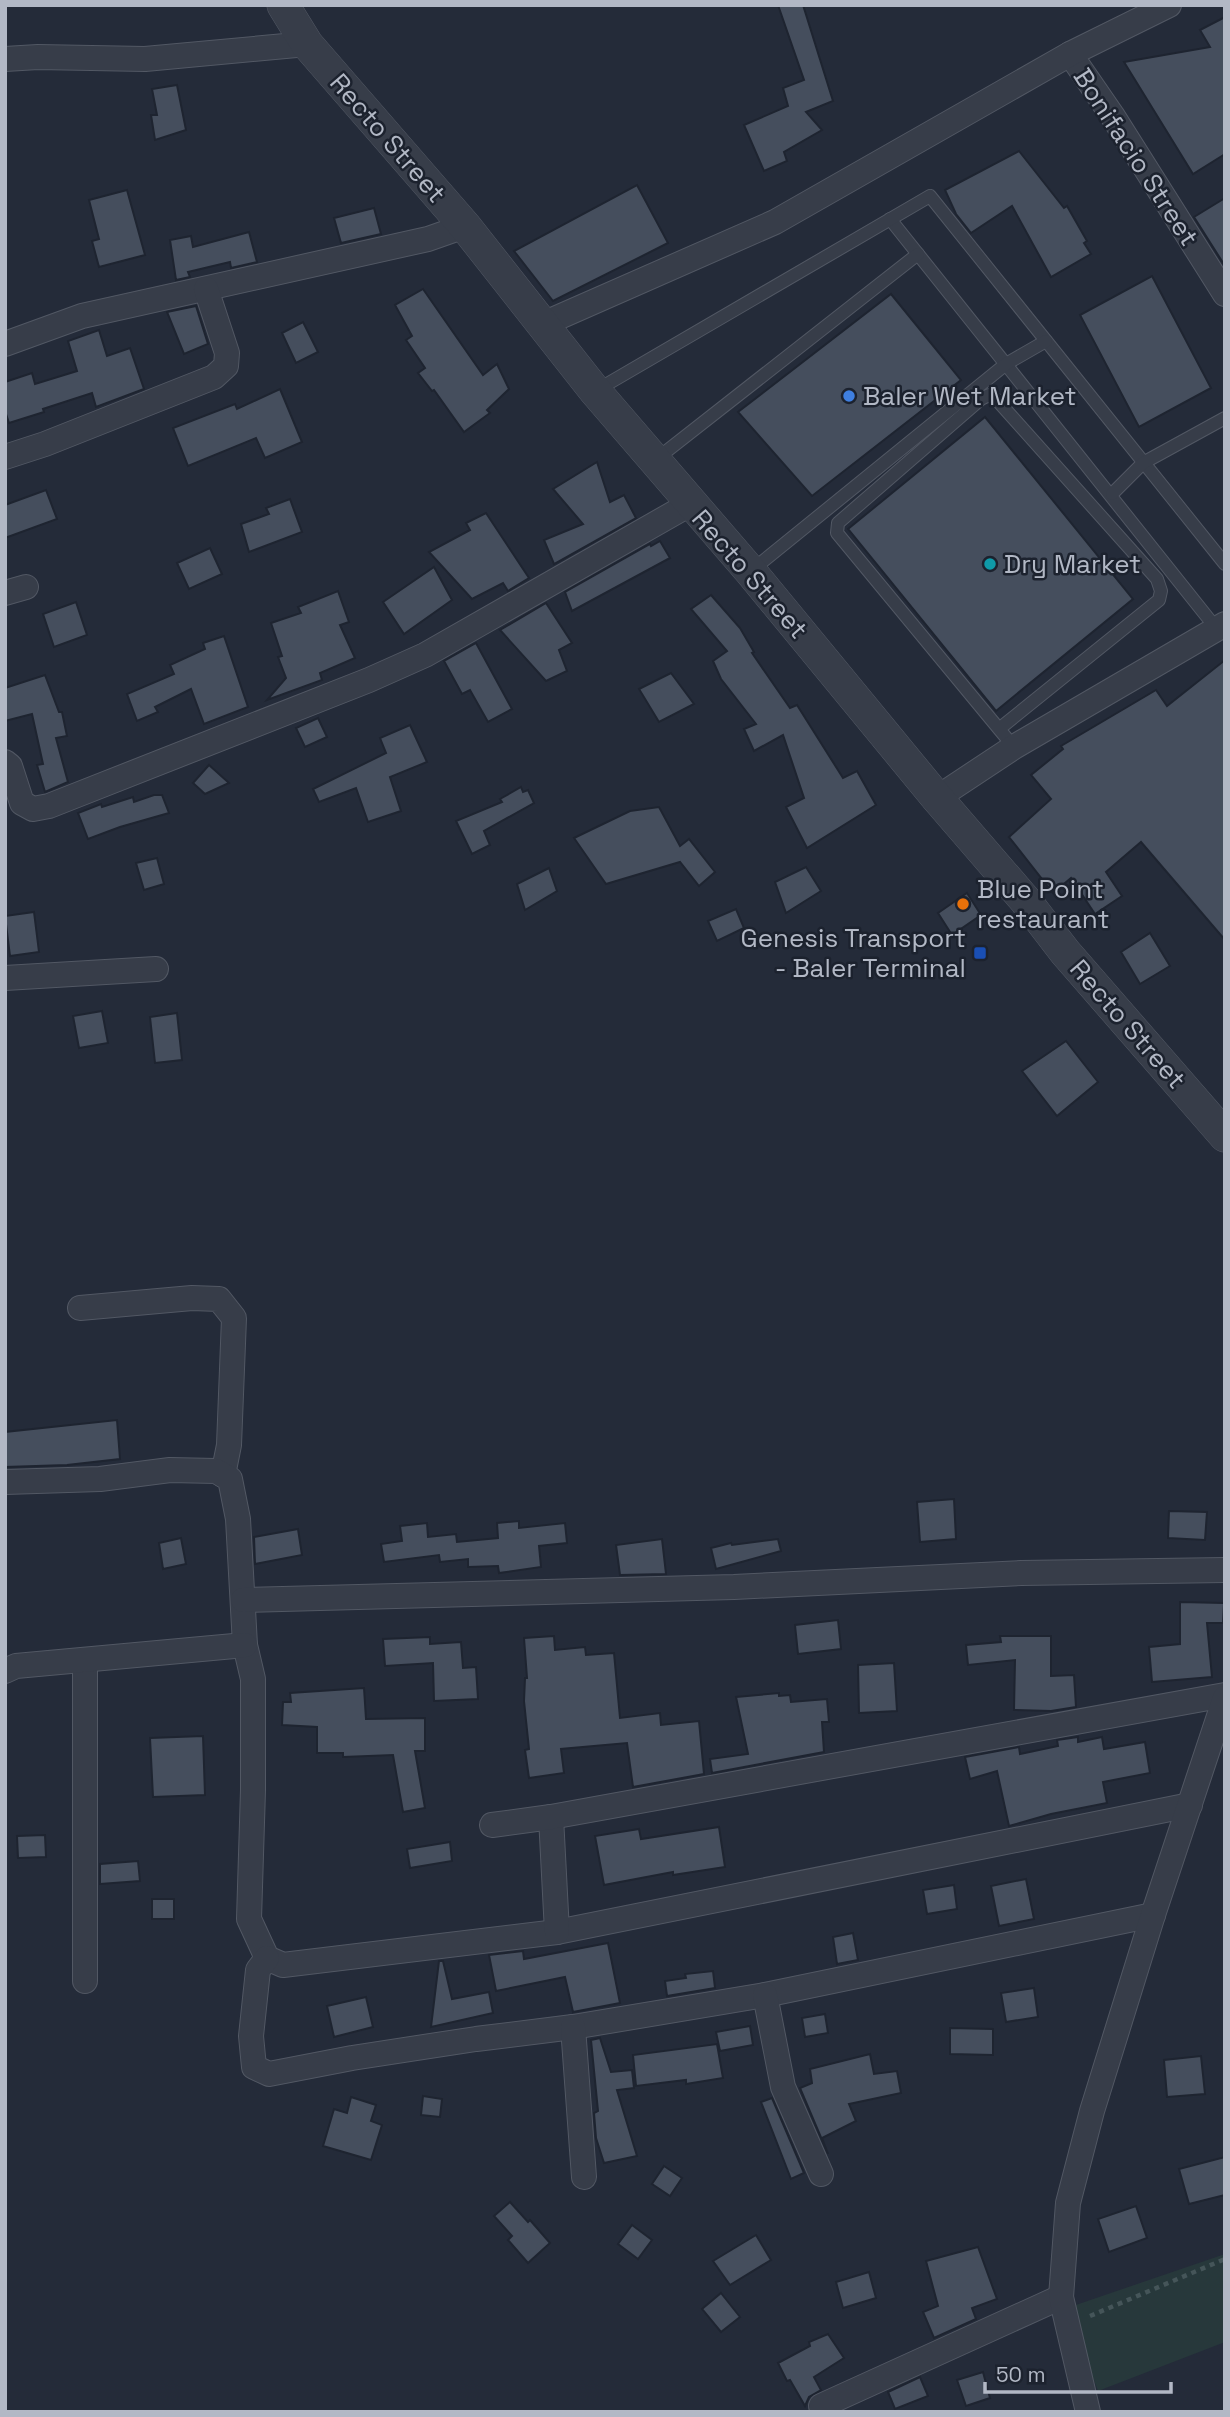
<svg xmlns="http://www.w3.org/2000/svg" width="1230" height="2417" viewBox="0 0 1230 2417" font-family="'Space Grotesk',sans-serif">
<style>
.green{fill:#27383b}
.building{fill:#454e5d;stroke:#1e2430;stroke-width:2}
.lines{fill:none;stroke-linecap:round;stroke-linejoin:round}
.service-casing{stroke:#525864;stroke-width:14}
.minor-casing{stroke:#525864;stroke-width:26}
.tertiary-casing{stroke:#525864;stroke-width:33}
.path{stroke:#455559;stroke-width:4.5;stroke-dasharray:5 5;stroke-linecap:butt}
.service{stroke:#373d49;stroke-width:12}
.minor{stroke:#373d49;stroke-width:24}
.tertiary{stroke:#373d49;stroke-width:32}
.shop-dot{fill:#3f7fe0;stroke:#1c222e;stroke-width:2.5}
.culture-dot{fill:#0f9aa8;stroke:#1c222e;stroke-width:2.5}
.food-dot{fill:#e8710a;stroke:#1c222e;stroke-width:2.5}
.transit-dot{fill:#1a4fb4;stroke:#1c222e;stroke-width:2.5}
.labels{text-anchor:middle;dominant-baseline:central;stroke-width:5;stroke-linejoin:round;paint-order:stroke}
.street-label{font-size:26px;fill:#b2b8c5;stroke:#1c222e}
.poi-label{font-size:26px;fill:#b2b8c5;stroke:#1c222e;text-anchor:start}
</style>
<rect width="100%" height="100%" fill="#242b39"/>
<polygon class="green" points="1225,2254 1225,2342 1098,2391 1067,2308"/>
<g class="building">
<polygon points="778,5 803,5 833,101 806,112 822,130 784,152 787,161 764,171 744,125 788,106 783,88 804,80"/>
<polygon points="1225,17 1225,154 1193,174 1124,62 1210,47 1200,30"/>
<polygon points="177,85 186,130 155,140 151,115 157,115 152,89"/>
<polygon points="1019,151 1064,208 1067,206 1087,241 1084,243 1091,254 1051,277 1012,206 971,233 956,214 945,190"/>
<polygon points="637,185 668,243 553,301 514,251"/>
<polygon points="127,190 145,255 99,267 92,241 99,239 89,200"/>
<polygon points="1225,198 1225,266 1194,217"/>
<polygon points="374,208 381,234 341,243 334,218"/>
<polygon points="249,232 257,262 231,268 230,262 188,272 190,277 176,280 170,240 191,236 193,247"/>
<polygon points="1152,276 1211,388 1139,427 1080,315"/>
<polygon points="423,289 483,375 497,364 509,389 487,410 490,413 464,432 434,390 432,391 418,373 425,368 406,340 412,336 395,305"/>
<polygon points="891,294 961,380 812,496 738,412"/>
<polygon points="196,306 208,344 184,354 167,312"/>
<polygon points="303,322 318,352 296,363 282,333"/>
<polygon points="99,330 107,356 130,348 144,389 96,407 92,393 43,409 44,412 9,423 5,411 5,382 32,373 35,384 77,371 68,341"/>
<polygon points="280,389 302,442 265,458 256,438 188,466 173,428 235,404 237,409"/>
<polygon points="985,417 1133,599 996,711 848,529"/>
<polygon points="597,462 610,502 624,495 636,518 554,564 544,540 583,524 553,489"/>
<polygon points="46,490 57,519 5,538 5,505"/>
<polygon points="290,499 302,532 249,552 241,524 269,514 266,508"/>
<polygon points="486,513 529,578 508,591 503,583 472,599 429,552 470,530 466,523"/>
<polygon points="660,541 670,558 572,611 565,592 650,544 651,546"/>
<polygon points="210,548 222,574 189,589 177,563"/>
<polygon points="434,567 452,600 404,634 383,602"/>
<polygon points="338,591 349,622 340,625 355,658 320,673 322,680 267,700 286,678 278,657 282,656 271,623 301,613 298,607"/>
<polygon points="711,595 740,628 754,652 752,653 790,708 797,705 843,778 857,771 876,805 807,848 786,807 804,798 783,735 754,751 744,729 756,724 721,679 713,661 727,651 691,609"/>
<polygon points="76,602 87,635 54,647 43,614"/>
<polygon points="546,603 572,643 559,650 567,671 546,681 500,630"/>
<polygon points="224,636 248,707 204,724 191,689 155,707 158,712 137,721 127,694 174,674 170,665 205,649 203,643"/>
<polygon points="476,643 512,709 488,722 470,690 462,694 444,661"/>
<polygon points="1225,660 1225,940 1141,842 1106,872 1122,896 1095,914 1071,878 1053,893 1009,837 1051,799 1031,775 1063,749 1061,746 1156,690 1167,706"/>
<polygon points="671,673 694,704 659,722 639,689"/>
<polygon points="45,675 59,712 62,712 67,736 56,738 68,782 45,792 37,765 43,764 32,714 5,721 5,688"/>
<polygon points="318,718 327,737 305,747 296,728"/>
<polygon points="410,725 427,762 390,777 401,811 368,822 356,788 319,802 313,789 386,753 380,738"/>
<polygon points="209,765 229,783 205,794 193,783"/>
<polygon points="521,787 523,792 528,790 534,803 484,831 490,845 472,854 456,821 502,802 500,799"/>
<polygon points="154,795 162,795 169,813 120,827 88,839 78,813 101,804 102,807 133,797 134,802"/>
<polygon points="659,807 680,846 689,839 715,872 699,886 680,862 606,884 574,838 630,811"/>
<polygon points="157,858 164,884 144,890 136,863"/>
<polygon points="806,867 821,891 786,913 775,882"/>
<polygon points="549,868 557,891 525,910 517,884"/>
<polygon points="967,893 981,915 952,935 938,913"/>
<polygon points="736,909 744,928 717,941 708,921"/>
<polygon points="34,912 39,952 10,956 5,916"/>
<polygon points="1150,933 1170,966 1140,984 1121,952"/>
<polygon points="102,1011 108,1043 79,1048 73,1016"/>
<polygon points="177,1013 182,1060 155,1063 150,1017"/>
<polygon points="1066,1041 1098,1082 1057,1116 1022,1071"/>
<polygon points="117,1420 120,1459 67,1465 5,1467 5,1432"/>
<polygon points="954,1499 956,1539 920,1542 917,1502"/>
<polygon points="1169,1511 1207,1512 1205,1540 1168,1538"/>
<polygon points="519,1521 519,1528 565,1523 567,1543 539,1546 541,1567 499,1573 498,1566 468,1567 468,1559 440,1562 439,1555 384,1562 381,1544 402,1541 400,1526 427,1523 428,1537 456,1534 457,1542 498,1538 497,1523"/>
<polygon points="298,1529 302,1555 255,1564 254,1537"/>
<polygon points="181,1538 186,1564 163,1569 159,1543"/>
<polygon points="662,1539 666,1574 620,1575 616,1545"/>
<polygon points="778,1539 781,1551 716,1569 711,1548 731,1543 732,1545"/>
<polygon points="1180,1602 1224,1603 1223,1623 1207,1623 1212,1677 1152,1682 1149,1647 1180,1644"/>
<polygon points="838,1620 841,1649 798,1654 795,1625"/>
<polygon points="554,1636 555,1650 585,1647 586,1655 614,1653 620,1718 660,1713 661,1725 699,1721 704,1774 633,1787 627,1743 561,1749 564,1773 529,1778 525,1750 529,1749 524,1701 525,1678 527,1678 524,1638"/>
<polygon points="1000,1636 1051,1636 1051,1676 1074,1675 1076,1707 1051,1711 1014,1710 1015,1660 968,1665 966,1645 1001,1642"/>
<polygon points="430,1637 430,1644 461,1642 463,1668 476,1667 478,1699 434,1701 433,1663 385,1666 383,1639"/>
<polygon points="894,1663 897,1711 859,1713 858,1665"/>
<polygon points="364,1688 366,1719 425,1718 425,1751 415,1751 425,1808 403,1812 393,1755 343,1757 343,1753 317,1753 317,1727 282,1725 283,1702 291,1702 290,1693"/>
<polygon points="779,1693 779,1696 790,1695 791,1702 827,1699 829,1722 822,1722 824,1752 712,1773 710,1759 748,1754 736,1697"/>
<polygon points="203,1736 205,1795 153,1797 150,1738"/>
<polygon points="1078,1737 1078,1742 1102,1737 1104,1749 1145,1742 1150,1773 1103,1782 1107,1803 1051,1814 1009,1826 997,1771 970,1779 965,1757 1019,1747 1020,1754 1058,1746 1057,1740"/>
<polygon points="719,1827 725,1867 673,1875 673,1872 604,1885 595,1836 639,1829 641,1839"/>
<polygon points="45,1835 46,1857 18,1858 17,1836"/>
<polygon points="450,1842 452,1861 410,1868 407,1849"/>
<polygon points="138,1861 140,1881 100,1884 100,1864"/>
<polygon points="1026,1879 1034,1919 999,1926 991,1886"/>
<polygon points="954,1885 957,1909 927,1914 923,1890"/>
<rect x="152" y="1899" width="22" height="20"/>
<polygon points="853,1933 858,1960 837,1964 833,1937"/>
<polygon points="608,1943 620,2003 573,2012 565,1977 496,1991 489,1955 523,1951 524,1959"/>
<polygon points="439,1961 443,1961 452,1999 489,1992 493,2013 431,2027"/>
<polygon points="713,1971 715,1988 667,1996 665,1981 686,1978 685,1974"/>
<polygon points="1034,1988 1038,2017 1006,2022 1001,1993"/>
<polygon points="366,1997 373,2027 334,2037 327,2006"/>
<polygon points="825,2014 828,2033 805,2037 802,2018"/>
<polygon points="750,2026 753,2045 720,2051 716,2032"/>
<polygon points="950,2028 993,2029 993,2055 950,2054"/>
<polygon points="600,2038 611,2072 632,2070 634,2088 617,2090 637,2156 604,2163 596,2138 594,2113 598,2111 591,2040"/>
<polygon points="717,2044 723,2078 686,2084 686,2080 636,2086 633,2055"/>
<polygon points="870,2054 874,2074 897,2071 901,2093 849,2104 856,2121 822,2138 828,2154 800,2088 812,2083 810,2069"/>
<polygon points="1201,2056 1205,2094 1167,2097 1164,2060"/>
<polygon points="423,2096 442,2099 440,2117 421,2115"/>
<polygon points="351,2097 376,2105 371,2121 382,2125 371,2160 323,2146 334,2109 347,2113"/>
<polygon points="772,2098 804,2173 791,2179 761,2102"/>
<polygon points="1225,2157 1225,2195 1189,2204 1179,2169"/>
<polygon points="664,2166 682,2178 670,2196 652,2184"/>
<polygon points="510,2202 528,2222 530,2220 550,2243 528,2263 508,2240 512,2236 494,2216"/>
<polygon points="1136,2206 1147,2238 1109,2252 1098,2219"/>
<polygon points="632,2225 652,2240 638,2259 618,2244"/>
<polygon points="756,2235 771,2260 730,2285 713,2261"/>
<polygon points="978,2247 997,2299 972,2308 976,2319 934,2338 923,2312 938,2306 926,2261"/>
<polygon points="869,2272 876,2298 843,2308 836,2282"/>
<polygon points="721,2293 740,2317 721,2332 702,2309"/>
<polygon points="828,2334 844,2358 814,2377 821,2390 809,2397 805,2406 790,2380 787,2381 778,2363 810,2346 809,2342"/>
<polygon points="983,2372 990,2398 966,2406 957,2380"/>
<polygon points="920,2377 928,2396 895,2409 888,2392"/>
</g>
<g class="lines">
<g class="service-casing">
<g id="service">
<polyline points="890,219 1216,628"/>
<polyline points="597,390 930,196 1225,564"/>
<polyline points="654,461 918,254"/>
<polyline points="1112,494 1143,463 1225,418"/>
<polyline points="751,571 1006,364 1046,341"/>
<polyline points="999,729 1159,600 1161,591 1157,579 997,400 989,395 981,399 838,523 837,533 999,729 1014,747"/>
</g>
</g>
<g class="minor-casing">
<g id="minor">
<polyline points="1070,54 1112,115 1225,294"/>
<polyline points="5,59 38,57 145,59 307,44"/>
<polyline points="541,325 775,222 1070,54 1169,5"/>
<polyline points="5,344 82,316 428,239 465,226"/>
<polyline points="5,457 45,444 214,377 226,366 227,353 206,289"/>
<polyline points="5,593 26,587"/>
<polyline points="5,762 10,766 22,803 33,809 49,806 369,680 425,655 690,504"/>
<polyline points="937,798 1014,747 1225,624"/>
<polyline points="5,978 156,969"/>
<polyline points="80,1308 192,1298 219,1299 234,1318 229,1445 223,1475"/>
<polyline points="5,1482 100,1479 170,1470 216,1471 230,1479 238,1519 245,1645 253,1679 253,1790 249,1919 267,1958 283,1965 557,1932 1190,1805"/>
<polyline points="243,1600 734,1587 1021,1573 1225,1570"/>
<polyline points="85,1660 85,1981"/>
<polyline points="5,1671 16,1666 245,1645"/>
<polyline points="551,1817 557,1932"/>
<polyline points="492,1825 551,1817 1225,1695"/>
<polyline points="267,1958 258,1970 251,2036 254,2067 269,2074 352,2058 476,2039 573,2027 765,1995 1153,1915"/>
<polyline points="765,1995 783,2087 821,2174"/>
<polyline points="573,2027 584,2177"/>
<polyline points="821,2406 1061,2297"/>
<polyline points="1088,2412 1061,2297 1068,2203 1092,2111 1153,1915 1225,1698"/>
</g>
</g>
<g class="tertiary-casing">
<polyline id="tertiary" points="283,5 307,44 465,226 595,391 751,572 937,798 1025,900 1065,952 1225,1136"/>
</g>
<polyline class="path" points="1090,2316 1225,2259"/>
<use href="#service" class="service"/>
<use href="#minor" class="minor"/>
<use href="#tertiary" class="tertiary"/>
</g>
<circle class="shop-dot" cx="849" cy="396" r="7"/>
<circle class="culture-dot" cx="990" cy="564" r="7"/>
<circle class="food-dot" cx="963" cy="904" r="7"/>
<rect class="transit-dot" x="973" y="946" width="14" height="14" rx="3.5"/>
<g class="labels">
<g class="street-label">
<text transform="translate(388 138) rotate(49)">Recto Street</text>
<text transform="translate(1136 157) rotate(57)">Bonifacio Street</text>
<text transform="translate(750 574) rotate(49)">Recto Street</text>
<text transform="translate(1128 1024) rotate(49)">Recto Street</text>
</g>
<g class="poi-label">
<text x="863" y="396">Baler Wet Market</text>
<text x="1004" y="564">Dry Market</text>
<text x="977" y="889">Blue Point<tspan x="977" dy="30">restaurant</tspan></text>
<text x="966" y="938" text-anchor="end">Genesis Transport<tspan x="966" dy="30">- Baler Terminal</tspan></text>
</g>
</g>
<rect width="1230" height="2417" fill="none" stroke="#b2b8c5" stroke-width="14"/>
<path d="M985 2382v10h186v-10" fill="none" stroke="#b2b8c5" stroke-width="3.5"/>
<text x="996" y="2382" font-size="21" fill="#b2b8c5" stroke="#1c222e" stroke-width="5" paint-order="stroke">50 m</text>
</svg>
